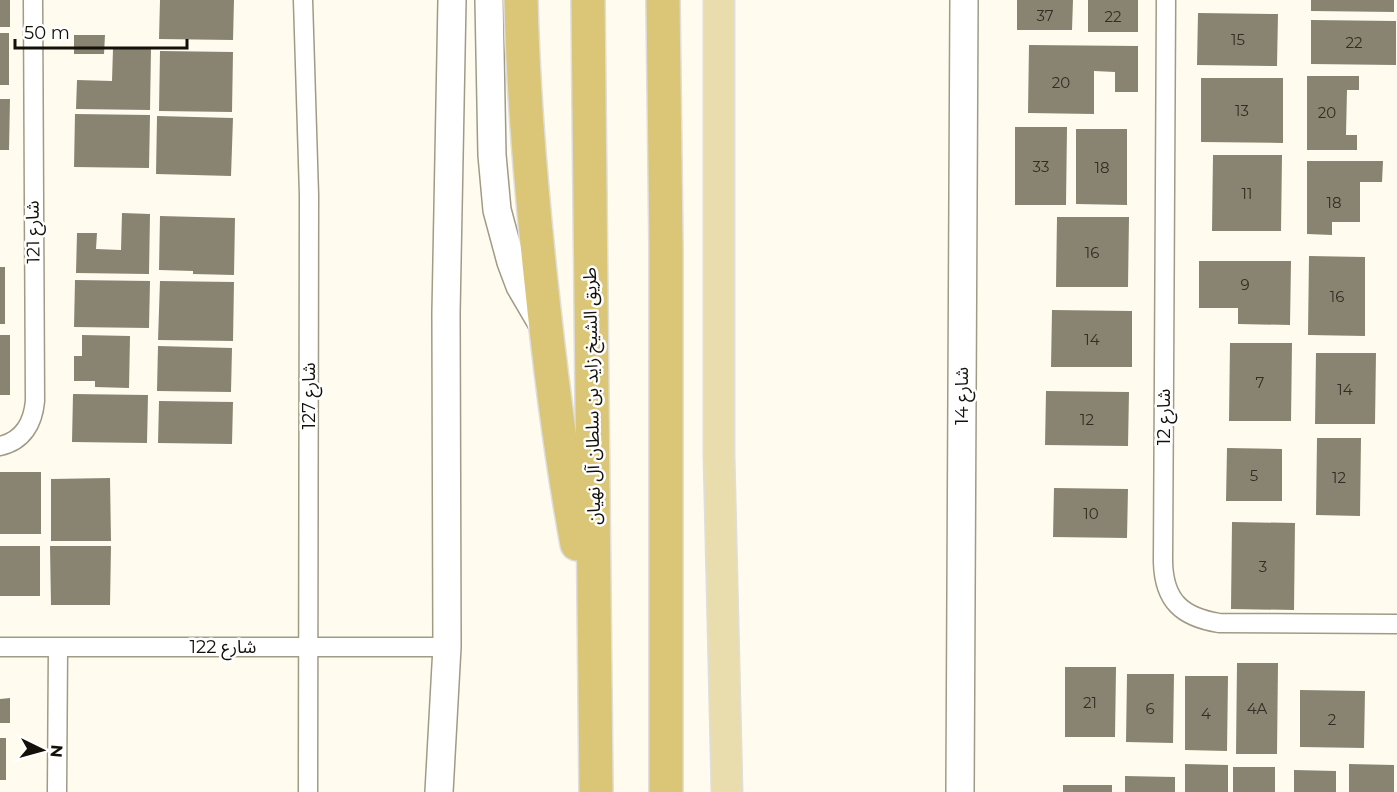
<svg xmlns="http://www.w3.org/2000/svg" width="1397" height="792" viewBox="0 0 1397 792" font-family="Montserrat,'Noto Sans Arabic',sans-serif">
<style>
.building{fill:#898471}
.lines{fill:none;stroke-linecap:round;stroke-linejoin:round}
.street-casing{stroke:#a09b87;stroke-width:21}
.secondary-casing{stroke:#a09b87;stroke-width:30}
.primary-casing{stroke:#dededd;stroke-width:33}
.highway-casing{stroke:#dededd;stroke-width:36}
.street{stroke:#fff;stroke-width:18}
.secondary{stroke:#fff;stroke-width:27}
.primary{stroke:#e9ddad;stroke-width:30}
.highway{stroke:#dac676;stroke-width:33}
.labels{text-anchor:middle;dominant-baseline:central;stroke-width:5;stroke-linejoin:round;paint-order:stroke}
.number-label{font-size:15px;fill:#302e24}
.street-label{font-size:18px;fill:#13110a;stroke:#fff}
</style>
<rect width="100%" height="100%" fill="#fffcef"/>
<g class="building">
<rect x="0" y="0" width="10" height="27"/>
<polygon points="160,0 234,0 233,40 159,39"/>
<polygon points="1017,0 1073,0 1072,30 1017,30"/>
<rect x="1088" y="0" width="50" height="32"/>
<polygon points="1311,0 1394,0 1394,12 1311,11"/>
<polygon points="1198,13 1278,14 1277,66 1197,65"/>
<polygon points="1311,20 1396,21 1396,65 1311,64"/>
<rect x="0" y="33" width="9" height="52"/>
<polygon points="74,35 105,35 104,54 74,54"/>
<polygon points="1029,45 1138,46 1138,92 1115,92 1115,72 1094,71 1094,114 1028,113"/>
<polygon points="113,49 151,49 150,110 76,109 77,80 112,81"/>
<polygon points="160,51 233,52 232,112 159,111"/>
<polygon points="1307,76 1359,76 1359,90 1347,90 1346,135 1357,135 1357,150 1307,150"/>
<polygon points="1201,78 1283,78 1283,143 1201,142"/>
<polygon points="0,99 10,99 9,150 0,150"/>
<polygon points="75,114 150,115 149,168 74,167"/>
<polygon points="157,116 233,118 231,176 156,174"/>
<polygon points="1015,127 1067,127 1066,205 1015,205"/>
<polygon points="1076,129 1127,129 1127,205 1076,204"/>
<polygon points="1213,155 1282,155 1281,231 1212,231"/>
<polygon points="1307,161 1383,161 1382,182 1360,182 1360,222 1332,222 1332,235 1307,234"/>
<polygon points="122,213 150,214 149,274 76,273 77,233 97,233 96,249 121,250"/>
<polygon points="160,216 235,218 234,275 193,274 193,271 159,270"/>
<polygon points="1057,217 1129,217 1128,287 1056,287"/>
<polygon points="1309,256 1365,257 1365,336 1308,335"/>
<polygon points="1199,261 1291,261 1290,325 1238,324 1238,308 1199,308"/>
<rect x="0" y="267" width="5" height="57"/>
<polygon points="75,280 150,281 149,328 74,327"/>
<polygon points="160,281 234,282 233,341 158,340"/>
<polygon points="1052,310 1132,311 1132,367 1051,367"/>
<rect x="0" y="335" width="10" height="60"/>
<polygon points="82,335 130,336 129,388 95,387 95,381 74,381 74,356 82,356"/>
<polygon points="1230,343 1292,343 1291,421 1229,421"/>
<polygon points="158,346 232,348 231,392 157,391"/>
<polygon points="1316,353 1376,353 1375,424 1315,424"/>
<polygon points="1046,391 1129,392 1128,446 1045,445"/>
<polygon points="73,394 148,395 147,443 72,442"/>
<polygon points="159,401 233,402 232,444 158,443"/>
<polygon points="1317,438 1361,438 1360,516 1316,515"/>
<polygon points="1227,448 1282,449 1282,501 1226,501"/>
<rect x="0" y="472" width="41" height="62"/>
<polygon points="110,478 111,541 51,541 51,479"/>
<polygon points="1054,488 1128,489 1127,538 1053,537"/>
<polygon points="1232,522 1295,523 1294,610 1231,609"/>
<rect x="0" y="546" width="40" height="50"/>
<polygon points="50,546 111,546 110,605 51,605"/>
<polygon points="1237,663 1278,663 1277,754 1236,754"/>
<polygon points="1065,667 1116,667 1115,737 1065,737"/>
<polygon points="1127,674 1174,674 1173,743 1126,742"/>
<polygon points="1185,676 1228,676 1227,751 1185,750"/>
<polygon points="1300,690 1365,691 1364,748 1300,747"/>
<polygon points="10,698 10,723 0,723 0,699"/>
<rect x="0" y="738" width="6" height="42"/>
<polygon points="1185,764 1228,765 1228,792 1185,792"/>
<polygon points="1349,764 1394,765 1394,792 1349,792"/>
<rect x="1233" y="767" width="42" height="25"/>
<polygon points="1294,770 1336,771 1336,792 1294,792"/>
<polygon points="1125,776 1175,777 1175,792 1125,792"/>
<rect x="1063" y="785" width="49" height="7"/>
</g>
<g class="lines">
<g class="street-casing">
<g id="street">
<polyline points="303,0 309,195 308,792"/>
<path d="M1166,0L1163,562C1164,601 1182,617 1219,623L1397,624"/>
<path d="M0,446C23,441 33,423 35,401L33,0"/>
<polyline points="0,647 447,647"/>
<polyline points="57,792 58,648"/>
</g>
</g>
<g class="secondary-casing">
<g id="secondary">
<polyline points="489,0 492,155 497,210 511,262 520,286 544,327"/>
<polyline points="439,792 447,647 446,313 452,0"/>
<polyline points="960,792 964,0"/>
</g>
</g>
<g class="primary-casing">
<polyline id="primary" points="719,0 719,455 727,792"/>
</g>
<g class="highway-casing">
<g id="highway">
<path d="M521,0C523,94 531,188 541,282C550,369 561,457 577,544"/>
<polyline points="588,0 596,792"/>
<polyline points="663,0 666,248 666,792"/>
</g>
</g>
<use href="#street" class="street"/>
<use href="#secondary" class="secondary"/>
<use href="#primary" class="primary"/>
<use href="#highway" class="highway"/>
</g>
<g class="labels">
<g class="number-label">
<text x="1045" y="15">37</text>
<text x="1113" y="16">22</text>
<text x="1238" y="39">15</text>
<text x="1354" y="42">22</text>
<text x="1061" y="82">20</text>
<text x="1242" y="110">13</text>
<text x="1327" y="112">20</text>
<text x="1041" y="166">33</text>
<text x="1102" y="167">18</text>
<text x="1247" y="193">11</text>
<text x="1334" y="202">18</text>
<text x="1092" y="252">16</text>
<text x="1245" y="284">9</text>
<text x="1337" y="296">16</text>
<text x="1092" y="339">14</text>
<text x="1260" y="382">7</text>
<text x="1345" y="389">14</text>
<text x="1087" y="419">12</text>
<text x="1254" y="475">5</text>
<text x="1339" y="477">12</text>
<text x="1091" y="513">10</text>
<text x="1263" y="566">3</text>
<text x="1090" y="702">21</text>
<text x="1150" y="708">6</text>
<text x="1257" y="708">4A</text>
<text x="1206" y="713">4</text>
<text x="1332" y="719">2</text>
</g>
<g class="street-label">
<text transform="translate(33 232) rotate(-91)">شارع 121</text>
<text transform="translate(309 396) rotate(-90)">شارع 127</text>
<text transform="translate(592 396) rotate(-91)">طريق الشيخ زايد بن سلطان آل نهيان</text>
<text transform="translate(962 396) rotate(-90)">شارع 14</text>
<text transform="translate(1164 417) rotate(-90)">شارع 12</text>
<text x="223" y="647">شارع 122</text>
</g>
</g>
<g transform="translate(42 750) rotate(95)" stroke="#ffffff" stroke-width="4.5" paint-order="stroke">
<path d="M0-4.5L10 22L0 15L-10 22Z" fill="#13110a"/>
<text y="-9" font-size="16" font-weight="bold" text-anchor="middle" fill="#13110a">N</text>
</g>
<path d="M15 39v9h172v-9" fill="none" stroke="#13110a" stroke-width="3"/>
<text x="24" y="39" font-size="18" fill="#13110a" stroke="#ffffff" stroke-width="4.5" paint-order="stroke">50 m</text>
</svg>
